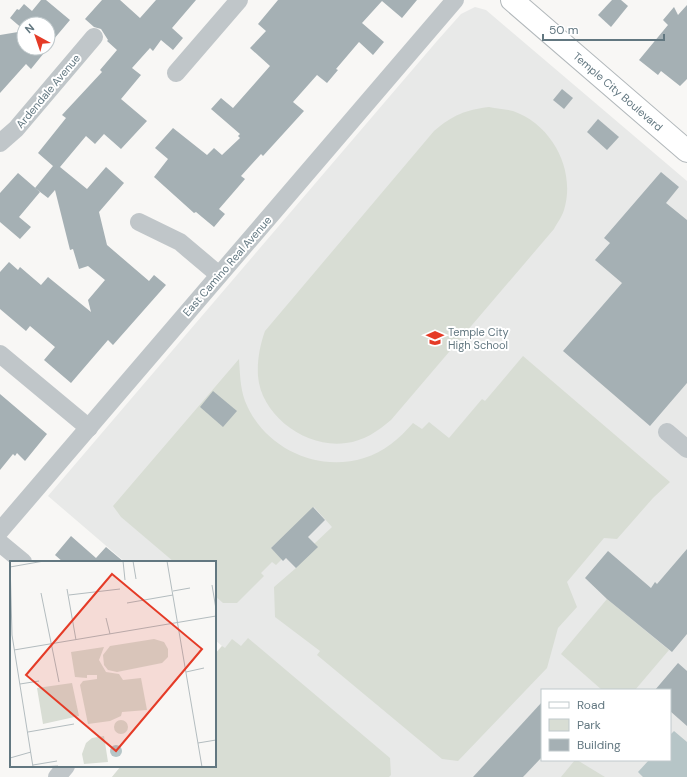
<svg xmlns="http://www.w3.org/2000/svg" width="687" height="777" viewBox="0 0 687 777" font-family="'DM Sans',sans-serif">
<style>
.built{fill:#e8e9e8;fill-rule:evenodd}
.green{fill:#d8ddd4}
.water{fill:#b6c5c7}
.building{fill:#a5b0b4}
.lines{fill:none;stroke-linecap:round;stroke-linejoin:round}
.major-casing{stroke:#b2b8bb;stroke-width:24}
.minor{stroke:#c0c6c9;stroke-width:18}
.major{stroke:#fff;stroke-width:22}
.labels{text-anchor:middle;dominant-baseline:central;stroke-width:4;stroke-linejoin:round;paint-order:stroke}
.street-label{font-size:11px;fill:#627780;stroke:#fff}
.poi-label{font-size:11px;fill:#627780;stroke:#fff;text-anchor:start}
.inset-road{fill:none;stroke:#b3bcbf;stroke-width:1}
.view{fill:#e53b27;fill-opacity:0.15;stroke:#e53b27;stroke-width:2}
.inset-edge{fill:none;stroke:#627780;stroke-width:2}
</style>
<rect width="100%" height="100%" fill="#f8f7f5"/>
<path class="built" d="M475,7L486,10L687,181V777H112L121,766H215V654L222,646L215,640V562H125L48,496L437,41L461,14ZM542,690H670V760H542Z"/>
<g class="green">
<path d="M489,107C497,109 506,109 513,111C553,125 576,171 564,210C562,217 557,223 554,229L391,420C378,431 364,441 346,443C307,449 261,416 258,376C257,360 260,345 265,331L434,131C453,115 465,110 489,107Z"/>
<path d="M523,356L670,482L653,498L617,539L604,538L567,582L577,607L558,628L547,668L458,761L442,759L317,655L320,651L275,617L274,587L296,568L314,544L332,527L314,507L271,548L282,559L276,565L272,562L261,573L264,576L237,603H223L215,596V562H174L121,517L113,506L239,359C240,373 240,387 245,401C263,447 316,473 364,458C384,452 399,439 413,423L422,429L429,422L449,438L482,399L485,401Z"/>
<polygon points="607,599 669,650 635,690 602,690 561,654"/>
<polygon points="248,638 390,758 391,775 389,777 112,777 121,766 215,766 215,654 222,646 225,648 232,639 241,646"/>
<polygon points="575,760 577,760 605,777 561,777"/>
</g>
<polygon class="water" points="674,731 687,742 687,777 643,777 638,772 649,760 670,760 670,735"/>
<g class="building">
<polygon points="41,0 46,0 70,20 48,46 48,24 24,24 24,30 10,18 17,9 19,10 24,4 32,11"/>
<polygon points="102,0 120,0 140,18 156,0 196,0 172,28 183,38 173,50 161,40 153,51 150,48 132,68 141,75 121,99 147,121 121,149 104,134 95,144 86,136 60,167 87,189 106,167 124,183 99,212 107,245 149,281 154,275 166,285 113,345 108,340 71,383 44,360 55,347 30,326 26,331 0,309 0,272 9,262 18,270 20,267 41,285 48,277 91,312 88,300 105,280 88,266 79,269 73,249 70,250 55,190 48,198 35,188 53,166 38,153 66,118 62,115 102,72 100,70 117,50 107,41 108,40 101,29 94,27 85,19"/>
<polygon points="278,0 417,0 402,18 382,1 362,23 384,42 373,55 359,42 336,69 338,70 327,83 317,75 293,102 304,111 263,156 261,154 241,176 245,179 219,209 225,214 214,227 196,212 194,213 154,177 168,159 155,148 173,128 207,155 214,148 222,155 240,138 238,136 240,134 211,109 221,98 233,108 270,66 250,48 266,31 258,24"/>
<polygon points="612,0 621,0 628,6 611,27 598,15"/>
<polygon points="687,5 687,79 680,86 661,71 658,75 639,60 668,25 663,20 674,7 678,15"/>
<polygon points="24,31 24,48 48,48 31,69 26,64 0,93 0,35"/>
<polygon points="562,89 573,98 564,109 553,100"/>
<polygon points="598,119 619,137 607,150 587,132"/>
<polygon points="661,172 679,187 666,203 687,220 687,383 650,426 563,351 622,283 595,260 610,243 604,238"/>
<polygon points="18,173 40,192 19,217 31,227 20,239 0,222 0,193"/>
<polygon points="213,391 237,411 223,427 200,407"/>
<polygon points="0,394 47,434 25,461 17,453 15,456 13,454 0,470"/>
<polygon points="313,507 325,520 308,537 318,547 296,568 286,558 283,561 271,548"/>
<polygon points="71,536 96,558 106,547 124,562 63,562 55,555"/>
<polygon points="687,549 687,634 672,652 607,599 585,578 608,551 651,588 655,582 657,584"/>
<polygon points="678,663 687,671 687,726 670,711 670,690 655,690"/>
<polygon points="542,702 542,757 523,777 473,777"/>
</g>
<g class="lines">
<g class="major-casing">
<g id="major">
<path id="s1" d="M512,0L687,151"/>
</g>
</g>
<g class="minor">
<polyline points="176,73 239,0"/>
<polyline points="0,143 16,129 94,37"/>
<polyline points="139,222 180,242 219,275"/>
<polyline points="0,354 89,428"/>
<polyline points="667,432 687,449"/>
<polyline points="0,531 455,0"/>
<polyline points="0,543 23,562"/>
<polyline points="57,777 66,766"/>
</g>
<use href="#major" class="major"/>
</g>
<defs>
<g id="school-bare" transform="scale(1.38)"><path d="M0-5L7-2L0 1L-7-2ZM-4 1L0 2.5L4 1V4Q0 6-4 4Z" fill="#e53b27" stroke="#fff" stroke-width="2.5" paint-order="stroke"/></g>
</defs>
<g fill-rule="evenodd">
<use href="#school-bare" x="435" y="338"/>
</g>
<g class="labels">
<g class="street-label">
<text transform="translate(48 91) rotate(-50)">Ardendale Avenue</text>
<text stroke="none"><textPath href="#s1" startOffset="140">Temple City Boulevard</textPath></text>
<text transform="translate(227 266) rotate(-49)">East Camino Real Avenue</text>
</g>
<g class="poi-label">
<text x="448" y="332">Temple City<tspan x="448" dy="13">High School</tspan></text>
</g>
</g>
<g transform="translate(10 561)">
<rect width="206" height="206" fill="#f8f7f5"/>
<path d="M144,78L154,81L158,88V96L152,102L107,111L98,109L94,104L93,94L100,85ZM94,86L89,99L96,111L109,113L113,119L131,117L137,149L112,151L111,155L100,160L78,163L70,124L73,120L87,118V114H77V117L65,116L61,91ZM62,122L69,155L33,163L27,127ZM104 166a7 7 0 1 1 14 0a7 7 0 1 1-14 0ZM94,175L98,201L74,203L72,193L76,182L82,177Z" fill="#d8ddd4"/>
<path d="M100 190a6 6 0 1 1 12 0a6 6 0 1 1-12 0Z" fill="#b6c5c7"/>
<path class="inset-road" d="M0,0L2,74L23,206M113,0L115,19M123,0L126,18M157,0L192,206M0,6L34,0M202,24L206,48M57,28L66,79M163,30L180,27M31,32L49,121M59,34L110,28M117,42L163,34M96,57L100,73M4,89L206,55M176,111L194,107M10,123L29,120M18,171L64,163M188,182L206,179M0,197L21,191M23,204L47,200M29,206L48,205"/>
<path class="view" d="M102,13L192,88L106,190L16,114Z"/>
<rect width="206" height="206" class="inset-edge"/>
</g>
<rect x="541" y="689" width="130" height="72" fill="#ffffff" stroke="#c0c9cc"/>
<rect x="549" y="702" width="20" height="6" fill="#ffffff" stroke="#c0c9cc"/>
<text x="577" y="709" font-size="12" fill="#627780">Road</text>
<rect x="549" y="719" width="20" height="12" fill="#d8ddd4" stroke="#c0c9cc"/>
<text x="577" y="729" font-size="12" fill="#627780">Park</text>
<rect x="549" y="739" width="20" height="12" fill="#a5b0b4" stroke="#c0c9cc"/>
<text x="577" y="749" font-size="12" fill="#627780">Building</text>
<g transform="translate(36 36) rotate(320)"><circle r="19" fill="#ffffff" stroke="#c0c9cc"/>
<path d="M0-3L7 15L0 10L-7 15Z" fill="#e53b27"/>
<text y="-6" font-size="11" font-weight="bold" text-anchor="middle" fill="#627780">N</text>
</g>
<path d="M543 34v6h121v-6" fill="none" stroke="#627780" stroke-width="2"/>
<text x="549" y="34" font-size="12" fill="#627780" stroke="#ffffff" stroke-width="3" paint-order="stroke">50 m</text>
</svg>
